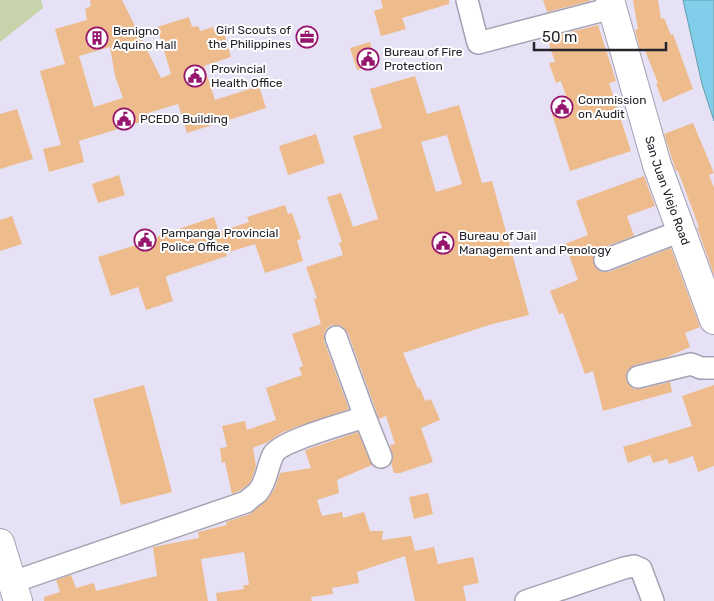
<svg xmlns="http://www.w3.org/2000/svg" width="714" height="601" viewBox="0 0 714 601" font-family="Rubik,sans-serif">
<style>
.green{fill:#c6d3ab}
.water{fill:#80cee9;stroke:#659bb0}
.building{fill:#eebb8c;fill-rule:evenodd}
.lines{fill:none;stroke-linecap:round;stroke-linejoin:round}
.street-casing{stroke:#a5a0b2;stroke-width:24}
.secondary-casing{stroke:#a5a0b2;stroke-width:30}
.street{stroke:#fff;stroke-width:21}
.secondary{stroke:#fff;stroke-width:28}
.labels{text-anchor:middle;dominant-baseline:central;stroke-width:4;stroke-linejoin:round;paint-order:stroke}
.poi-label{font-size:12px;fill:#25232a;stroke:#fff;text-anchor:start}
.street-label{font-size:12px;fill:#25232a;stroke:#fff}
</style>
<rect width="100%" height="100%" fill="#e6e1f4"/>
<polygon class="green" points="0,0 41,0 43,8 0,42"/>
<polygon class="water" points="683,0 714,0 714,121 702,84"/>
<g class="building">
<path d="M90,0H122L161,78L171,74L157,27L189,17L192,27L198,26L200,31L213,27L214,31L223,29L231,57L204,66L215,100L259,86L266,108L187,133L178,104L145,114L147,120L79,141L84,162L49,172L43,149L61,145L40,71L65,64L55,29L87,20L85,9L91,6ZM110,47L115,76L123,98L94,107L79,56Z"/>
<polygon points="381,0 449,0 449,4 402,18 406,29 381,36 374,11 383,8"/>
<polygon points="543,0 590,0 590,1 547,12"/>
<polygon points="633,0 658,0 661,19 664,18 671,35 673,34 693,89 663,102 656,84 658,83 644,48 640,50 635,30 638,29"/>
<polygon points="598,25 616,81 609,83 631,151 570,171 552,114 570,108 561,81 556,83 549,63 555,62 547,38"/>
<polygon points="370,42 376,64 357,70 350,48"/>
<path d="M415,76L427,114L459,105L482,183L492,181L529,315L489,325L403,353L418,389L420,388L425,401L431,399L440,420L421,428L433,462L400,473H394L391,463L393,458L390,445L395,444L386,416L379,419L348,333L344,328L339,325H331L326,329L324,334V341L349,409L296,427L281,433L268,442L253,448L256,466L252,478L249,484L239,491L232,494L225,462L222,463L220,448L227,447L222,426L245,421L247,430L276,420L266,388L302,375L299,368L303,366L292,334L321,324L314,299L317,298L306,267L343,255L339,243L342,242L327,197L341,193L353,227L378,219L353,136L382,128L370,89ZM447,135L462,184L436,192L421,142Z"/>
<polygon points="17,109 33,159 0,169 0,114"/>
<polygon points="693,123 714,173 709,175 714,188 714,275 698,230 697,228 699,227 678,171 676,171 664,134"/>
<polygon points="316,134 325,163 288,175 279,146"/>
<polygon points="119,175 125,195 98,203 92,184"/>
<polygon points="644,176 655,206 627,216 634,236 601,248 596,252 593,258 594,265 598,270 603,272 609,272 671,248 700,327 685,333 690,347 665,358 635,365 630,368 626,373 626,380 629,385 634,389 641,389 670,382 672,392 603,411 593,371 585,374 563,313 559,314 550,291 578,280 565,244 588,235 576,201"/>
<polygon points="285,205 288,214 292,213 301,239 297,240 303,261 265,273 255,244 226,253 227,256 167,276 166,278 173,301 146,310 138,287 111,296 98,257 158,238 158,236 214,217 219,232 249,222 247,217"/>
<polygon points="12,216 22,244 0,251 0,220"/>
<polygon points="144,385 172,492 121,505 93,399"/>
<polygon points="714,385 714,466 698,472 693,456 669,464 667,459 653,463 650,455 628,463 623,447 692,426 682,396"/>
<polygon points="358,432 372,465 337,480 339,493 317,500 322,516 342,512 343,518 364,512 370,531 383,531 382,540 411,536 415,551 434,547 438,564 473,557 479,583 463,586 466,601 415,601 405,556 357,572 359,583 332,588 333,594 311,597 312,601 217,601 216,593 244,589 243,585 249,585 244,552 201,559 208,601 44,601 44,597 60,592 56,580 71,575 76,588 94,583 96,591 157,576 153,547 199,538 198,532 227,525 226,522 250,514 268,499 275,488 280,473 311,468 305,450"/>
<polygon points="428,493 433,514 414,519 409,497"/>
</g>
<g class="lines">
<g class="street-casing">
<g id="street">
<polyline points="467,0 478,43 612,8"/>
<polyline points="605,260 681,231"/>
<polyline points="336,337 365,417"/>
<polyline points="638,377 691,364 701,368 714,368"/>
<path d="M13,582L246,502C250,498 255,495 258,492C267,481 267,467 273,455C280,441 347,423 365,417L381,457"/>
<polyline points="526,601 624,568 634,566 641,569 653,601"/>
</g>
</g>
<g class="secondary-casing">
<g id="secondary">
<path id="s1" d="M610,0L657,165L714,320"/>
<polyline points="0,543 18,601"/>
</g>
</g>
<use href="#street" class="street"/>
<use href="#secondary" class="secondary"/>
</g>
<defs>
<g id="office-ring" transform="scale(1.125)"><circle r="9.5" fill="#fff" stroke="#97166d" stroke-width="1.5"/><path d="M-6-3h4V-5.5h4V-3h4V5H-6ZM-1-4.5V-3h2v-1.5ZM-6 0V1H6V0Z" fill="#97166d"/></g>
<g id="building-ring" transform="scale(1.125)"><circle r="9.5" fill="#fff" stroke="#97166d" stroke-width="1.5"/><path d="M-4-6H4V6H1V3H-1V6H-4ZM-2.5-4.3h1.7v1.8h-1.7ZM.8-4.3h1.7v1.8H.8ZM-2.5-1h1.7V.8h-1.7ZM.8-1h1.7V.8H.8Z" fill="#97166d"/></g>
<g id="civic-ring" transform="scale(1.125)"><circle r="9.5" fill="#fff" stroke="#97166d" stroke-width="1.5"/><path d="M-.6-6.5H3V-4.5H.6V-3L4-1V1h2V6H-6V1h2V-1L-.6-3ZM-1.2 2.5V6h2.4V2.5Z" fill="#97166d"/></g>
</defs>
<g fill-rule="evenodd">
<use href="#office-ring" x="307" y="37"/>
<use href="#building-ring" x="97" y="38"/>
<use href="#civic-ring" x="368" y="59"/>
<use href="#civic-ring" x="195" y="76"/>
<use href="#civic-ring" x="562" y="107"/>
<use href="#civic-ring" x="124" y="119"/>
<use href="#civic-ring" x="145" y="240"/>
<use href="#civic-ring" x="443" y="243"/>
</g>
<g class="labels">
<g class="poi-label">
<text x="291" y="30" text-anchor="end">Girl Scouts of<tspan x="291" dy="14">the Philippines</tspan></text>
<text x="113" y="31">Benigno<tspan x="113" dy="14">Aquino Hall</tspan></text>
<text x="384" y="52">Bureau of Fire<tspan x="384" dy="14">Protection</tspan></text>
<text x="211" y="69">Provincial<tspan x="211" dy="14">Health Office</tspan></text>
<text x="578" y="100">Commission<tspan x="578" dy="14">on Audit</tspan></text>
<text x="140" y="119">PCEDO Building</text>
<text x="161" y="233">Pampanga Provincial<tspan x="161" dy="14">Police Office</tspan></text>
<text x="459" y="236">Bureau of Jail<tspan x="459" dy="14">Management and Penology</tspan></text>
</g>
<g class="street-label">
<text stroke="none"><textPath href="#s1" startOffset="199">San Juan Viejo Road</textPath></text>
</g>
</g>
<path d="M534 42v8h132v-8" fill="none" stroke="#25232a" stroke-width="2.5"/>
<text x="542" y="42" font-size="15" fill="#25232a" stroke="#ffffff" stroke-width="4" paint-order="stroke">50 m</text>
</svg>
